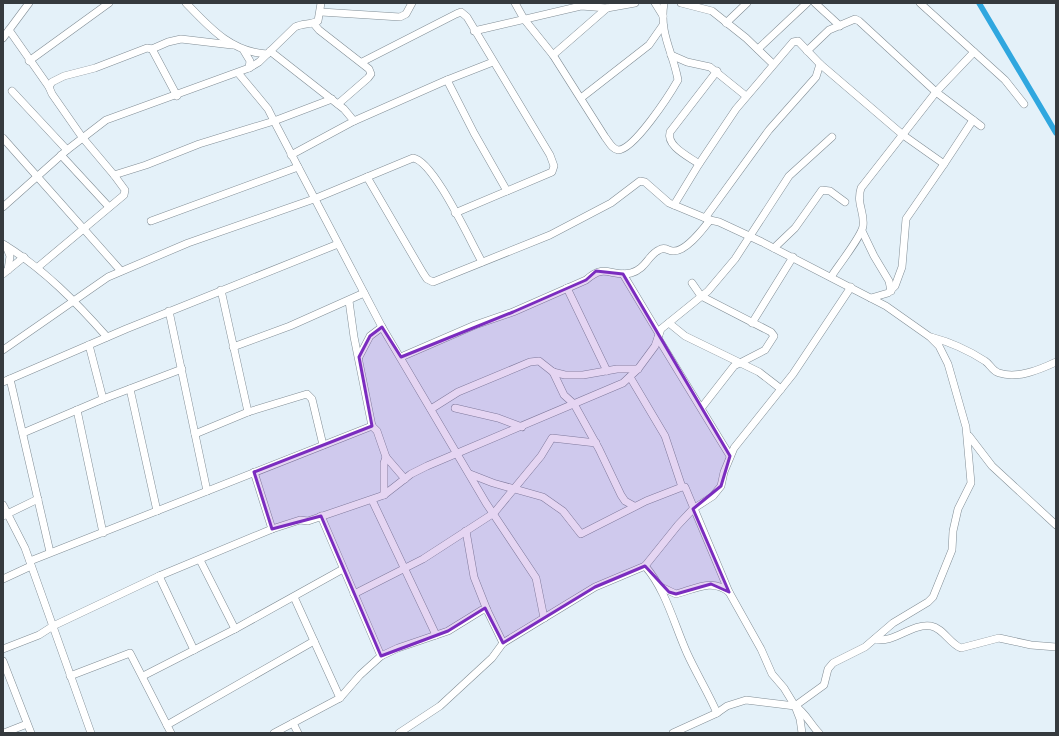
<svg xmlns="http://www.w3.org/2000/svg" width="1059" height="736" viewBox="0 0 1059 736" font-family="'Noto Sans',sans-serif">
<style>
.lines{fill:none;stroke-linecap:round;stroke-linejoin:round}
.canal{stroke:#30a7df;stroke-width:5.5}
.minor-casing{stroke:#818d95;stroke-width:8}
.minor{stroke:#fff;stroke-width:7}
.marked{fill:#7b2cbf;fill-opacity:0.2;stroke:#7b2cbf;stroke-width:3;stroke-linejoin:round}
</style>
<rect width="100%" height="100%" fill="#e4f1f9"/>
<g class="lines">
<polyline class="canal" points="979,3 1056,133"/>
<g class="minor-casing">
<g id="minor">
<path d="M186,3C210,28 231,52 267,54"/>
<path d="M515,3L524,19L553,55L605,137C609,142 612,149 618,150C634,150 670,94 678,80C673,52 659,34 664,3"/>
<polyline points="655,3 663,16"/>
<polyline points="681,3 712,11 746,38 773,64"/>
<polyline points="815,3 840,26"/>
<polyline points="920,3 1005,80 1024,104"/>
<polyline points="321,12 400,17 406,14 412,3"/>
<polyline points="726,23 747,3"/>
<polyline points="314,24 319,30 369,69 371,74 368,78 338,104"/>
<polyline points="9,30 49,87"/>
<polyline points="474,31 581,6 607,8 635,3"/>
<polyline points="3,38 29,3"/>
<polyline points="152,49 168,42 181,39 232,45"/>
<polyline points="758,49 807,3"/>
<polyline points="244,51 250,61 249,68"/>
<polyline points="270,51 344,109 354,121 291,155"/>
<polyline points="807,51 829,30 855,19 859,21 936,92 981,126"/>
<polyline points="553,55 607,8"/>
<polyline points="671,55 687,62 710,67 746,96"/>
<polyline points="29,61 109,3"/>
<polyline points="362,62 456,14 461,12 467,17 550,155 554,166 552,172 455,213"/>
<polyline points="820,64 903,135 944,164"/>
<polyline points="239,74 268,109 274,121 382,327 486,503 536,578 544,618"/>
<polyline points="447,80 474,133 507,191"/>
<polyline points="12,91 67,150"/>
<polyline points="177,96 152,49 147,48 95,68 64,76 52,82 49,87 52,94 82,137 114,175 146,165 199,144 274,121 332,99"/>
<polyline points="581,98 649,45 663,25"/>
<polyline points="354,121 447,80 493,62"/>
<polyline points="3,138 121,271"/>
<polyline points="61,155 109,207"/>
<path d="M699,164C688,156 666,146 670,132L717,71"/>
<polyline points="367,177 423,273 427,279 433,282 550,235 611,203 640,181 645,182 669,203 710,220 719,222 762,242 886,306 930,337 939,346 948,364 966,427 971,483 958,509 953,531 952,550 933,597 928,602 893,623 865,647 833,663 828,669 824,685 795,706"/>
<polyline points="674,205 699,164 736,109 793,42 798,41 820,64 816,77 769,130 705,218"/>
<path d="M3,207L67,150L106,120L249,68L259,62L295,27C303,23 310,25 318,21L321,3"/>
<polyline points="151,221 298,167"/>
<polyline points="862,231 874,256 889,281 891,291"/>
<path d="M3,244C44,269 76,302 107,337"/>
<polyline points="6,246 10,256 8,270"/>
<polyline points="774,248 795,228 822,190 830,191 845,202"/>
<polyline points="38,267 124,195 125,190 114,175"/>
<polyline points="3,274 24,257"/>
<polyline points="623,274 659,334"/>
<path d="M831,277C837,267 862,236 863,226C865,212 856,204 861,188L936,92L974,52"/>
<polyline points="692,283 701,296 771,332 774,336 765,350 734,366 702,407"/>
<polyline points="567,288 607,371"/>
<polyline points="221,290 248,412"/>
<polyline points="871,298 888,293 895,286 902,267 906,219 944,164 973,120"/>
<polyline points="349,301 354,337 372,426"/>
<polyline points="169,311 207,491"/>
<polyline points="669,323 685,336 759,372 781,389"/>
<polyline points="752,323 793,257"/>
<path d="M931,337C950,342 968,350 985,361C990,364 992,371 999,373C1017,379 1039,370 1056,362"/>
<polyline points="658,338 730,456"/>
<polyline points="89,345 103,399"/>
<polyline points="233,347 290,326 364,293"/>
<path d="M3,350L108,277L188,243L314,199L413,158C434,161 470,241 482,262"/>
<polyline points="359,357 370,336 382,327"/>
<path d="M401,357L475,325L513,312L586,280C606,262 611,278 631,273C646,269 648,255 659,250C665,246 668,251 673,251C686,252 703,229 710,220"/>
<polyline points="553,372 564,395 574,404 599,449 621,495 625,501 634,506"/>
<polyline points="630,377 665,436 682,487"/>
<polyline points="10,379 50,552"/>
<polyline points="3,382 126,329 338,244"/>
<polyline points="130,389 157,511"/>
<polyline points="455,408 498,418 522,427"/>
<polyline points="431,409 458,392 530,362 539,361 553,372 565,375 583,375 617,369 638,369"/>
<polyline points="77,410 103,533"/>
<polyline points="23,433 103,399 182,369"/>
<polyline points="195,434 248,412 307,394 312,399 323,445"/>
<polyline points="969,436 992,466 1056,525"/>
<polyline points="254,472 272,529"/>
<polyline points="470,474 493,483 543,497 563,511 581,534 646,501 682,487 685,487 729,592 761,649 772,674 784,688 795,706 800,719 802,733"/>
<polyline points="384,495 384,463 386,457"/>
<polyline points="372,500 436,635"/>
<polyline points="3,505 25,548 91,733"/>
<polyline points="3,516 38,499"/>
<polyline points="321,516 381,656"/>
<polyline points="466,531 474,577 487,610 503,643"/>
<polyline points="200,560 235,629"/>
<polyline points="30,561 372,426 377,431 386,457 405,479"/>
<path d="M645,566C666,590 674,624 687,653C696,673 708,692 717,713"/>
<polyline points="159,576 194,650"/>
<polyline points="3,579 31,566"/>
<path d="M661,587L676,594C695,589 712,578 729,592"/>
<polyline points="354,594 423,559 494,513 541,456 552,438 596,443"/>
<polyline points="294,597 340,698"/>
<path d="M875,639C894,644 911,623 931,626C943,628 950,644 961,648L999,638L1031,645L1056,647"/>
<polyline points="3,649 39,635 53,626 159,576 272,529 300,520 308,521 384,495 411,474 427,466 623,383 638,369 655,346 661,329 708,291 735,259 789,176 832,137"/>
<polyline points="3,661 31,733"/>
<polyline points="70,676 130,653 171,733"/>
<polyline points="143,676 235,629 343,569"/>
<polyline points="293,723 298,733"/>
<polyline points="167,725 314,641"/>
<polyline points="4,733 27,724"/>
<polyline points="274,733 340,698 360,675 381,656 398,648 448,631 482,610 487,610"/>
<polyline points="399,733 440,706 492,658 503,643 595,587 645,566 678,525 693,509 713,496 721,486 724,472 734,448 793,374 851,287"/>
<path d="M673,733L717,713L727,706L746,700L795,706C805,712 811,725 819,733"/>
</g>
</g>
<use href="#minor" class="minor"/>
</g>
<path class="marked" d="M596,271L623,274L730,456L721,486L693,509L729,592L711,584L676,594L669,592L645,566L595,587L503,643L485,608L448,631L381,656L321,516L272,529L254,472L372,426L359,357L370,336L382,327L401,357L513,312L586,280Z"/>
<rect width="1059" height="736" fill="none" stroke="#353a3e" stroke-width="8"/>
</svg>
